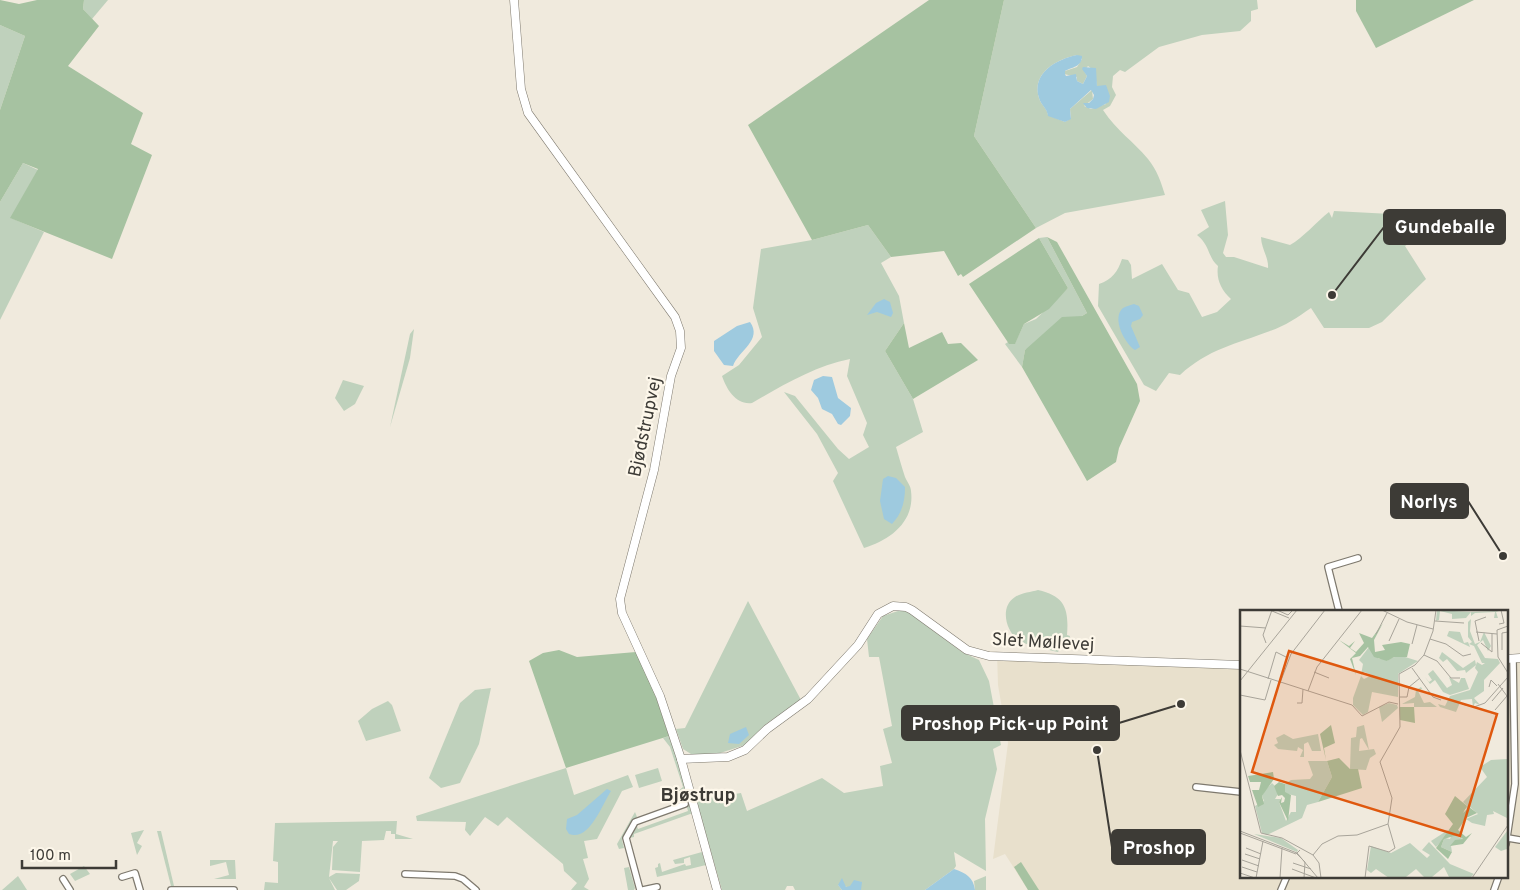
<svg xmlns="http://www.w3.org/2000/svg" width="1520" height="890" viewBox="0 0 1520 890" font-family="Overpass,sans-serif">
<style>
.built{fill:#e8e0cc}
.green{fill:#bfd1bc;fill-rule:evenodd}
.forest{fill:#a6c2a1}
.water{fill:#9ecadf}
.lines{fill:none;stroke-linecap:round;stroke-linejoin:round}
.street-casing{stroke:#7e796e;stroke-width:8}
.secondary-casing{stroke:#7e796e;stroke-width:9}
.street{stroke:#fff;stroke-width:5.5}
.secondary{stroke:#fff;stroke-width:8}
.labels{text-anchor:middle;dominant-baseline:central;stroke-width:4.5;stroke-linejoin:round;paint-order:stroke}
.street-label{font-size:18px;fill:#3d3b36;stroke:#fdf7ea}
.neighbourhood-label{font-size:19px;font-weight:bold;fill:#3d3b36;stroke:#fdf7ea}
.inset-road{fill:none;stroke:#a8a49a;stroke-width:1}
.view{fill:#df580e;fill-opacity:0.15;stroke:#df580e;stroke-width:2.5}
.inset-edge{fill:none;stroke:#3d3b36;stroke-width:2.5}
.leader{fill:none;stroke:#3d3b36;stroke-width:2}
.callout-dot{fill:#3d3b36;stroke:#fdf7ea;stroke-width:2}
.callout{fill:#3d3b36;stroke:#3d3b36;stroke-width:2}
.callout-label{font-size:19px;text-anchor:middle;font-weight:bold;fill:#fff}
</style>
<rect width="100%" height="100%" fill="#f0eadd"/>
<polygon class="built" points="997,653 1241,662 1241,876 1506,876 1506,655 1520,655 1520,890 1028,890 1005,854 993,859 1008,743 998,685"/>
<g class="green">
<polygon points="84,0 108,0 92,19 83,9"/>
<path d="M1004,0H1257L1258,9L1251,11V21L1240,31L1202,35L1159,47L1125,72L1120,70L1113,76L1112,87L1116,95L1110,106L1103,110C1117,131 1133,141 1148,159C1157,170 1161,182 1165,195L1065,213L1036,228L974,136ZM1077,55L1082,59L1077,67L1065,71L1064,74L1077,77V81L1083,84L1087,76L1084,71L1088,66L1096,72L1095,75L1097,86L1100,87L1106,104L1091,109L1084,106L1093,99L1092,90L1070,109L1071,118L1065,122L1048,115C1047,108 1041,105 1039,98C1031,73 1057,59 1077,55Z"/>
<polygon points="0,25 25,36 0,110"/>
<polygon points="23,163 38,170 11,218 44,232 0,320 0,202"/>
<path d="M1225,201L1228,235L1223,253L1226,257H1234L1268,268C1269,258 1261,248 1261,237L1290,245C1303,238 1316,222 1329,212L1332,218L1334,211L1391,214L1429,230L1405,246L1426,279L1382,322L1369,328H1324L1311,308C1298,317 1285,326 1270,331C1236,344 1208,349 1180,375L1169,373L1156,391L1144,385L1098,306L1099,284C1112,280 1118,271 1122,259L1128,260L1131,265L1132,279L1162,264L1178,290L1189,293L1202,317L1217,312L1231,299C1221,290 1216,279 1218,266C1208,258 1210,245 1197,235L1209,227L1201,210Z"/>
<path d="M868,225L891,257L881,263L899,296L904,323L885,351L913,399L923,432L896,447C899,457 902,468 905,477C907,482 911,486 911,491C915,522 890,540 864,548L833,481L838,473L817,434L784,392L795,396L838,449L849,459L869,447L863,435L867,423L847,376L850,359C815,366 783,385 752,403C736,405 727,390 722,376L739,365L762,337L753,308L761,249L812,240Z"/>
<polygon points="1047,237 1087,313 1025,350 1022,367 1005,344 1008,342 1015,343 1024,324 1036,319 1068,288 1039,238"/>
<polygon points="414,329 410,358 390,427 410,334"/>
<polygon points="343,380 364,386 355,404 344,411 335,398"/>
<path d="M1038,590C1065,596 1069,609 1067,635L1070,636L1069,640L1064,642L1058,652C1046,649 1030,647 1020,641C1006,633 999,607 1015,597C1021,593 1031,592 1038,590Z"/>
<polygon points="748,601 801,700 766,724 745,745 714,755 691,754 683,749 676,729 685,728"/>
<polygon points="901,610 910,613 962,652 979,660 989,681 1001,745 993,749 997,769 985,819 986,871 954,852 956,866 954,869 925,890 861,890 838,885 842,890 795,890 793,886 787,886 785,890 722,890 696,800 741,793 747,811 822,778 844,793 883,786 880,766 892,763 883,729 892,726 879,657 869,657 867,639 883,616"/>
<polygon points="491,688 479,744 460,783 441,788 429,778 460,703 475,690"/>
<polygon points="388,701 392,705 401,731 366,741 358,721 372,709"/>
<polygon points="669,736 676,749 689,801 681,801 682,797 676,793 675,797 671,798 670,794 676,793 683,787 670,747 663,738"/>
<polygon points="566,768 574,795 628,775 633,787 622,791 597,839 584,841 588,858 583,859 589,879 584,887 589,890 571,890 577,883 564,871 563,864 507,817 498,826 485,817 470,836 465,830 466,822 417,821 416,816"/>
<polygon points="658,768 662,781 639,788 635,775"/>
<polygon points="691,802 693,813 634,834 634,837 629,838 636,824 638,829 688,811 686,804"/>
<polygon points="635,812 637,817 622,840 624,848 619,849 617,844"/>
<polygon points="397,821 396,834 413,839 395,839 395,834 391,834 391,831 386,831 384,840 362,841 360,872 332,870 333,847 338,841 333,841 329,877 336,873 360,874 359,881 346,890 337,890 329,878 335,890 264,890 265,882 278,883 278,862 273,861 275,823"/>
<polygon points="144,830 137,843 142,846 137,855 131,833"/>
<polygon points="157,831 161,831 174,886 171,886"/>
<polygon points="702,852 706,865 657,877 655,868 658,867 658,864 660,863 662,872 685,864 686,866 691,865 690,857 684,859 684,863 675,864 673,860"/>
<polygon points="210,860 235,860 236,879 214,879 229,875 226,862 210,866"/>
<polygon points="84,866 90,874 75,881 70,874"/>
<polygon points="629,867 635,888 634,890 628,890 624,868"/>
<polygon points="18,876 27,890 2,890"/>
<polygon points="986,876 986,890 975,890 974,881"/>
</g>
<g class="forest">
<polygon points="0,0 19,4 37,0 84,0 83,9 99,26 68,66 143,113 131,144 152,155 112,259 10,218 38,169 23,163 0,202 0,110 25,36 0,25"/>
<polygon points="929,0 1004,0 974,136 1036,228 963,277 961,274 958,276 944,251 891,257 868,225 812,240 748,125"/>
<polygon points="1356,0 1474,0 1376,48 1356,11"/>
<polygon points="1047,237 1057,242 1137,384 1140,401 1119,448 1116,462 1087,481 1022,367 1025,350 1062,317 1082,316 1087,313"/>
<polygon points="1039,238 1068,288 1049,309 1024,324 1015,344 1009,344 969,284"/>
<polygon points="904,323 909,348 942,332 948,344 961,343 978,360 913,399 885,351"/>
<polygon points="559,650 577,657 636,652 655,694 669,736 566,768 529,661 543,653"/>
<polygon points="1021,862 1039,890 1028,890 1014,867"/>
</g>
<g class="water">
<path d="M1077,55L1082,56C1082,67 1072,67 1065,71V74L1066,76L1076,74L1077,81L1083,84L1087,76L1082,69L1083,67L1096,68L1097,86L1106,85L1110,96L1109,102L1096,109L1087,108L1083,103H1089L1093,99L1094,95L1091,90L1070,109L1071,119L1065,122L1048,116C1047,108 1041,105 1039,98C1031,73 1057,59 1077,55Z"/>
<polygon points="884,299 890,302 893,313 891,317 877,312 867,315 876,303"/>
<path d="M1134,304L1139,306L1143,315L1140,319L1132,322L1131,326L1140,347L1135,350C1125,344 1111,318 1123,308C1126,306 1131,305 1134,304Z"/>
<path d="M750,322C763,340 738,351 733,366L724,365L714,351V341L737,326Z"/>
<polygon points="823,376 832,377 838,398 851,408 850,416 841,425 838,424 832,414 822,409 818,398 811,390 814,380"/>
<path d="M888,476L896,478L905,487C905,502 902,513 892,524L884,519L880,501L883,479Z"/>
<polygon points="746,727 749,735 739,744 728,743 730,734"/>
<path d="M607,789L611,791C602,805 589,842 569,834L566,829L567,819L577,815Z"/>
<path d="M954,869C966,873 973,877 975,890H925Z"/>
<polygon points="842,878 846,887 850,886 854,880 862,882 861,890 842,890 838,885"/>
</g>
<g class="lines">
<g class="street-casing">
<g id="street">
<polyline points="1339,611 1328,567 1358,558"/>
<polyline points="1196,787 1241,792"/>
<polyline points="1508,838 1520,840"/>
<polyline points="1506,844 1515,784 1513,658"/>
<polyline points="405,874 455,876 463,879 476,890"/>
<polyline points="122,877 135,873 140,890"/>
<polyline points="63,879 70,890"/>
<polyline points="171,890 234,890"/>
<polyline points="640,890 626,838 635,822 685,804"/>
<polyline points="643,890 657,887"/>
<polyline points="1281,890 1287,876"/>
<polyline points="1494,890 1499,876"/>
</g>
</g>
<g class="secondary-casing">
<g id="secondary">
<polyline points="514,0 521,89 528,113 675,317 680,331 681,348 671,376 654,470 620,599 622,613 660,696 681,759 717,890"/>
<polyline points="1506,659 1520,658"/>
<polyline points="681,759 728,757 745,750 767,729 808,699 858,645 878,614 893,606 906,607 912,610 967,650 989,656 1241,665"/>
</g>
</g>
<use href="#street" class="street"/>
<use href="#secondary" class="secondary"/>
</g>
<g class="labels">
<g class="street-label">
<text transform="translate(646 427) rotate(-78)">Bjødstrupvej</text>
<text transform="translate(1043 643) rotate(3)">Slet Møllevej</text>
</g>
<g class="neighbourhood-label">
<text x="698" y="796">Bjøstrup</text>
</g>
</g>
<g transform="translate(1240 610)">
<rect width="268" height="268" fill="#f0eadd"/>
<path d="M197,0L231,2L259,1L256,2L258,8H254L255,2L235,3L231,6V2L226,8L212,9V4L200,1L199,10L196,11ZM231,9L230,21L235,34L240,32L244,22L251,36L248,41L243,30L237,35L245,48L258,49L260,53L244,70V81L234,88L240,95L235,93L233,97L232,89L221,90L216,102L200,97L198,94L205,96L210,86L230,80L238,62L235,58L237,52L242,55L245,53H242L234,36L229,34L232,32L228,27V12ZM209,21L220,22L224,33L228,32L230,37L207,26ZM129,37L139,49L143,48L148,51V48L162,46L178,51L158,64V87L132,82L128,102L123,105L113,95V88L121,66L124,69L132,65L124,62L121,65L123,54L119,50ZM202,42L223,58L235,50L236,55L226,63L225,60L217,61L207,49L203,52L199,48ZM193,60L207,78L212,75L209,67L219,73L221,68H225L229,79L210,85L203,82L195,70L190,74L185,67L189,72L192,70L188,64ZM181,77L184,82L182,79L178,81L184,93L190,92L197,97H174V93L162,94L175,87L176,80ZM149,93L157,95L158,98L142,112L139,97ZM124,115L129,140L122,128L120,129L119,141L134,139L136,144L130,148L126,160L110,159L111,128L116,127L117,117ZM44,124L53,129L78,124L81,141H72L68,132L64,134V147H60L63,140L58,137L57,141L38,139L34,135L38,133L36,128ZM267,149V208L253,201L254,204L247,205L245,216L232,213L226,209L238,204L230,197L221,201L227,196L223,192L247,167L240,157L251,150ZM68,151H87L92,167L78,192L67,195L62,208L27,225L22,223L15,196L24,191L22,186L25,180L32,173L34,175L38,184L35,189H41L39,192L46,211L51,202H56V186L44,183L45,174L51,170L70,169L73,165ZM208,220L205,228L210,229L212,224L223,229L211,236L212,242L201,237L204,229L196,237L191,231ZM267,221V239L261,241L255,237ZM14,224L41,228L58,240L57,242ZM189,232L210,254L234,264L231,267H209L204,257L192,267H184L176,259L166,267L149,268L136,259L131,263L127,260L131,236L151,243L170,233L187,248L190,245L182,240Z" fill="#bfd1bc"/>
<path d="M143,13L134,30L135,42L145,40L142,35L161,32L170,34L167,47H154L147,51L134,47L128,37L120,46L112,48L116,65L110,49L116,43L99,30L109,36L115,31L110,38L116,42L124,33L119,23L132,28ZM159,97H174L175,113L160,110ZM91,115L95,133L84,138L86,150L80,124ZM99,148L110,159H118L122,178L78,192L92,167L87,151ZM33,162L34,169L22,186L24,194L18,197L12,180H19L21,172H10L8,166ZM39,172L45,174V182L51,185L48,211L39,192L42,187L41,193L44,192L45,188L42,185L38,186L34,176ZM215,186L227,196L223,203L229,197L237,203L226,208L218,220L226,227L232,223L223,234L210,236L215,230L223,229L217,225L204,229L201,237L212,242L208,249L196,238L213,214L205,204Z" fill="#a6c2a1"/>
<path class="inset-road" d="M37,0L48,5L53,0M142,0L167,12L193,19M32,1L49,8M195,11L224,13M259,14L264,13L261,0M0,16L26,18M268,16L257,20L258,47L268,63M236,22L257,24M136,24L147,3M190,29L206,34L223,46L231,44M149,31L159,9M239,31L235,11L246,7M26,33L23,25L32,0M241,33L252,42V24M172,34L177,15M262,40V23L268,22M184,45L197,51L211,68H220M172,58L193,87L201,90M0,59L112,95L122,106L149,92L158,94M74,62L89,68M28,69L36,42L48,48M0,71L57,0M40,73L51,44L85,0M249,77L251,70L257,76M68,81L77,57L122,0M0,85L25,90L31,70M159,87H167L169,77L180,68M252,91L263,78M57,93H62L63,79M222,94L234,97L245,93L268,67M255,100L267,86L258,74M0,140L21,223L42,228L73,245L79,253L81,268M0,221L57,243L78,268M0,223L56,244L60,240M6,238L21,244M5,244L20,249M57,244L65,252L64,268M73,245L82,234L98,226L117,225L148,214M2,250L19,256M53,253L71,259M2,257L17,262M52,259L76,268M0,263L15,268M16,268L23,231M40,268L42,238M125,268L129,236L149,242L155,238L148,214L152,188L140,152L160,117L159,64L175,55L184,45L193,21L196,0M232,268L268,215"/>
<path class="view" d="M49,41L257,104L220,226L12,162Z"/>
<rect width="268" height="268" class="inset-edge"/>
</g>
<path class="leader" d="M1332 295L1384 227M1503 556L1468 501M1181 704L1119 723M1097 750L1112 847"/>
<g class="callout-dot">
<circle cx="1332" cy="295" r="5"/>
<circle cx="1503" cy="556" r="5"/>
<circle cx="1181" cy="704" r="5"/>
<circle cx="1097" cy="750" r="5"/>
</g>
<g class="callout">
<rect x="1384" y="210" width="121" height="34" rx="5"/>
<rect x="1391" y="484" width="77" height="34" rx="5"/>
<rect x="902" y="706" width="217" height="34" rx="5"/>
<rect x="1112" y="830" width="93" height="34" rx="5"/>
</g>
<g class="callout-label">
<text x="1445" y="233">Gundeballe</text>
<text x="1429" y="508">Norlys</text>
<text x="1010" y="730">Proshop Pick-up Point</text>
<text x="1159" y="854">Proshop</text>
</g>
<path d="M22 860v8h94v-8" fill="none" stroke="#3d3b36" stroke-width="2.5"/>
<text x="30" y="860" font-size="15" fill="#3d3b36" stroke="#fdf7ea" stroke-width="4" paint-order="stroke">100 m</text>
</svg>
